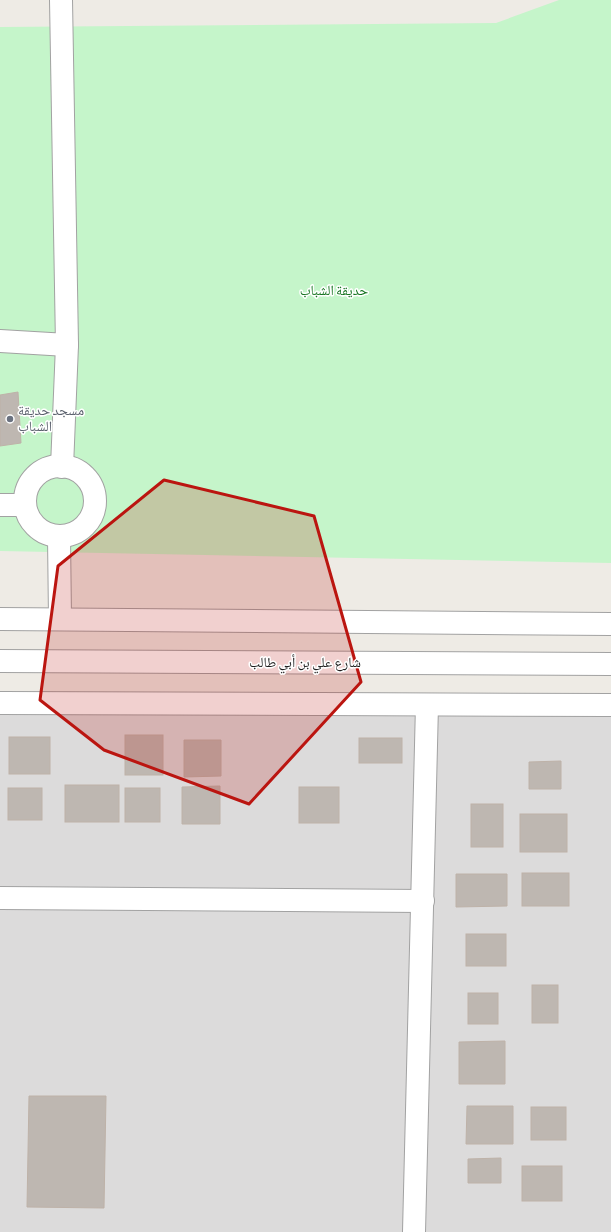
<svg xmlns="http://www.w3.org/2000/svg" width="611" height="1232" viewBox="0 0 611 1232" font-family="'Alegreya Sans','Noto Naskh Arabic',sans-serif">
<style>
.residential{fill:#dcdbdb}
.park{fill:#c5f5ca}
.building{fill:#beb7b1;stroke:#beb2a8}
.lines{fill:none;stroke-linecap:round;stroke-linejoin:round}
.minor-casing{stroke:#a2a2a2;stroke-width:24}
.minor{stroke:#fff;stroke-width:22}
.marked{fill:#bb1510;fill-opacity:0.2;stroke:#bb1510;stroke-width:3;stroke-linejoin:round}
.worship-dot{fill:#6b7280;stroke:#fff;stroke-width:1.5}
.labels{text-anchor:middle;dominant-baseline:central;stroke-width:3;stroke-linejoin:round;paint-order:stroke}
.park-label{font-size:14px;fill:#14731f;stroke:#fff}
.worship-label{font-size:14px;fill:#5b616d;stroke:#fff;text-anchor:start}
.street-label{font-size:14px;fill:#1e1e1e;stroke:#fff}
</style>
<rect width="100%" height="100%" fill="#eeebe5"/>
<polygon class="residential" points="0,714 611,716 611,1232 0,1232"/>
<polygon class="park" points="559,0 611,0 611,563 0,551 0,27 496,23"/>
<g class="building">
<polygon points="18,392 21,443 0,446 0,395"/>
<rect x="125" y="735" width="38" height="40"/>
<rect x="9" y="737" width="41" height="37"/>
<rect x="359" y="738" width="43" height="25"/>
<polygon points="184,740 221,740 221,776 184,777"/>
<polygon points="561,761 561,789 529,789 529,762"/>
<rect x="65" y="785" width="54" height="37"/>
<polygon points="220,786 220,824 182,824 182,787"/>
<rect x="299" y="787" width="40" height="36"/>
<rect x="8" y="788" width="34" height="32"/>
<rect x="125" y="788" width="35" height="34"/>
<rect x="471" y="804" width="32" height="43"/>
<rect x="520" y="814" width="47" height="38"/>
<rect x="522" y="873" width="47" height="33"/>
<polygon points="456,874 507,874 507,906 456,907"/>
<rect x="466" y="934" width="40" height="32"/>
<rect x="532" y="985" width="26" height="38"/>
<rect x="468" y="993" width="30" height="31"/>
<polygon points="505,1041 505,1084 459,1084 459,1042"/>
<polygon points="29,1096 106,1096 104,1208 27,1207"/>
<polygon points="467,1106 513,1106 513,1144 466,1144"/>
<rect x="531" y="1107" width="35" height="33"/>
<polygon points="501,1158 501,1183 468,1183 468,1159"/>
<rect x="522" y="1166" width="40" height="35"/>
</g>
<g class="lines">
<g class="minor-casing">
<g id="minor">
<polyline points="0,341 67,345 61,0"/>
<circle cx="60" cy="501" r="35"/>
<polyline points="62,467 67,345"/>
<polyline points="0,505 25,505"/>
<polyline points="59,537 60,619"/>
<polyline points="0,619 611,624"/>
<polyline points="0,661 611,664"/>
<polyline points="0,703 611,705"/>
<polyline points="0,898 423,901"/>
<polyline points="414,1232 427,705"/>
</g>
</g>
<use href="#minor" class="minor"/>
</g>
<path class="marked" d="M164,480L314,516L361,682L249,804L104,750L40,700L58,566Z"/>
<circle class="worship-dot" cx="10" cy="419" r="4"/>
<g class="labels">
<g class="park-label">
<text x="334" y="291">حديقة الشباب</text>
</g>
<g class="worship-label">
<text x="18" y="411">مسجد حديقة<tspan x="18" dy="16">الشباب</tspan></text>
</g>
<g class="street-label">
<text x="305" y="663">شارع علي بن أبي طالب</text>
</g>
</g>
</svg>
